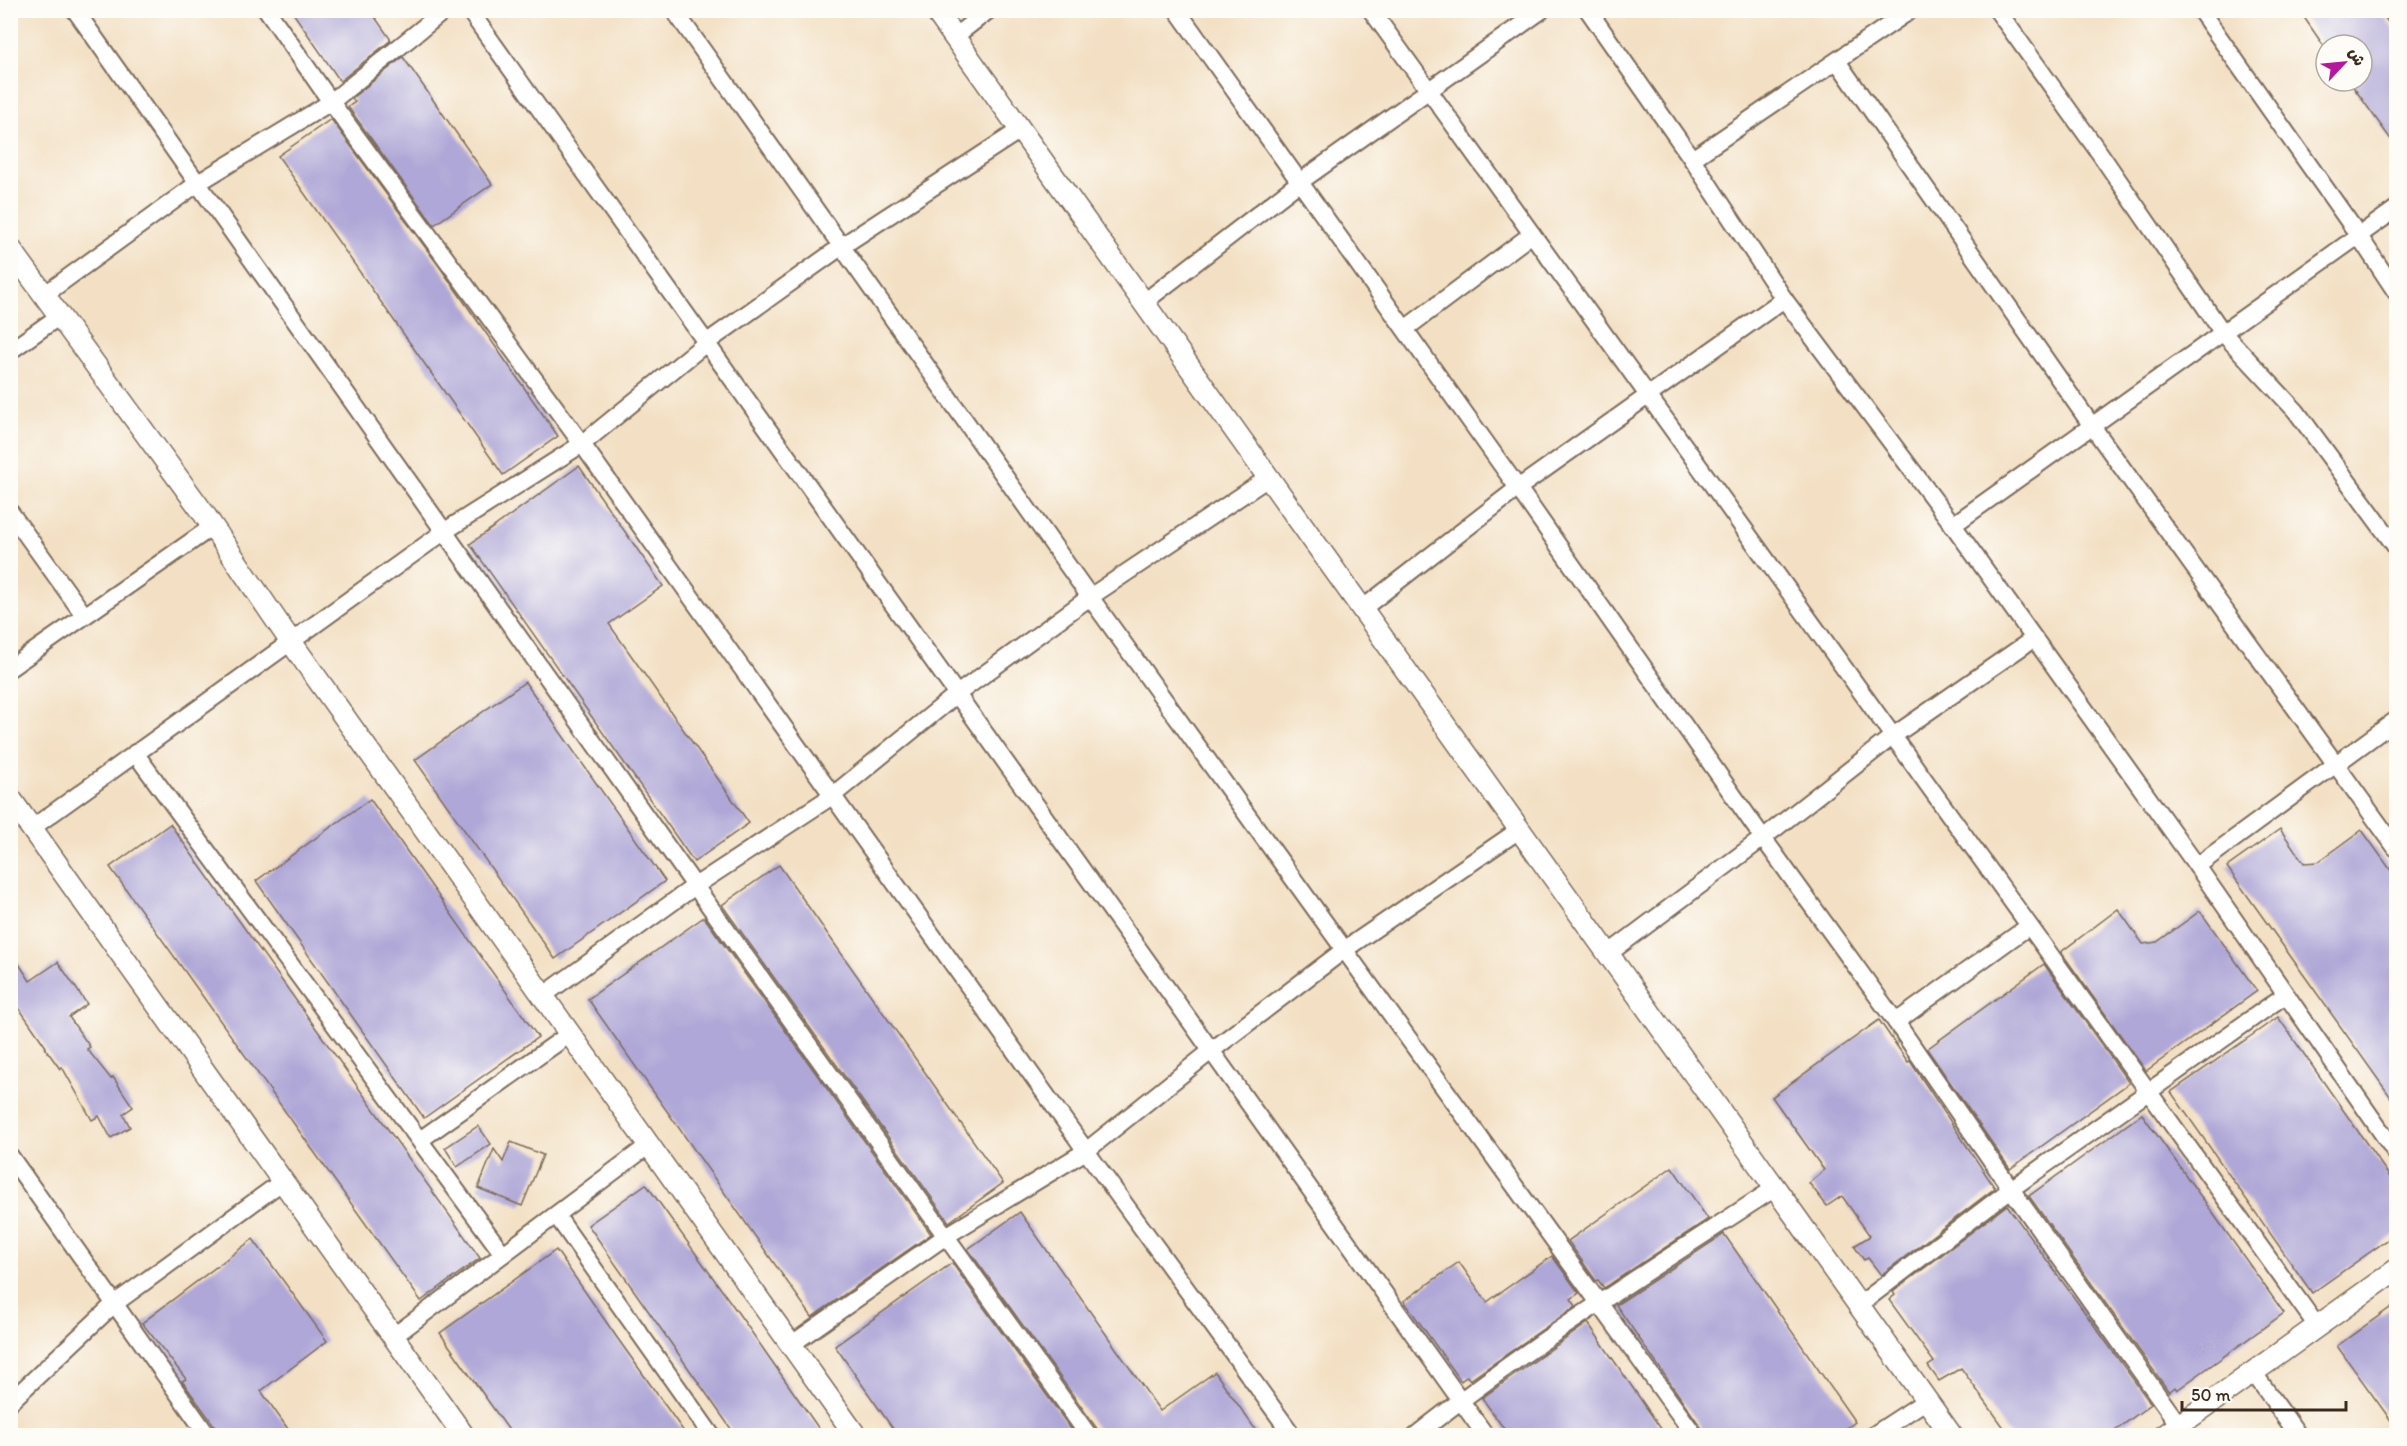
<svg xmlns="http://www.w3.org/2000/svg" width="2407" height="1446" viewBox="0 0 2407 1446" font-family="Itim,'Playpen Sans Arabic',sans-serif">
<style>
.building{fill:#afa7d7}
.lines{fill:none;stroke-linecap:round;stroke-linejoin:round}
.minor-casing{stroke:#7b6a58;stroke-width:20}
.tertiary-casing{stroke:#7b6a58;stroke-width:24}
.minor{stroke:#fff;stroke-width:16}
.tertiary{stroke:#fff;stroke-width:21}
</style>
<rect width="100%" height="100%" fill="#fdfcf7"/>
<filter id="ink" filterUnits="userSpaceOnUse"><feTurbulence type="fractalNoise" baseFrequency=".0167" numOctaves="2"/><feDisplacementMap in="SourceGraphic" scale="12" xChannelSelector="R" yChannelSelector="G"/><feConvolveMatrix kernelMatrix="1 2 1 2 8 2 1 2 1" color-interpolation-filters="sRGB"/></filter>
<filter id="wash" filterUnits="userSpaceOnUse"><feTurbulence type="fractalNoise" baseFrequency=".008" numOctaves="4" result="noise"/><feDisplacementMap in="SourceGraphic" scale="24" xChannelSelector="R" yChannelSelector="G"/><feGaussianBlur stdDeviation="1.35" result="paint"/><feColorMatrix in="noise" values="0 0 0 0 0 0 0 0 0 0 0 0 0 0 0 0 0 1.4 0 .05"/><feComposite in="paint" operator="in"/></filter>
<g filter="url(#wash)">
<rect width="100%" height="100%" fill="#f3e0c4"/>
<g id="blocks">
<g class="building">
<polygon points="291,10 370,10 391,40 340,81"/>
<polygon points="2299,10 2379,10 2397,34 2397,148 2349,81 2362,81 2362,45 2323,45"/>
<polygon points="403,57 492,184 434,225 348,107 355,102 352,98"/>
<polygon points="331,119 439,266 558,436 503,475 278,156"/>
<polygon points="579,466 663,586 609,624 749,823 694,862 470,544"/>
<polygon points="525,682 665,881 555,959 415,760"/>
<polygon points="370,799 538,1037 424,1118 256,881"/>
<polygon points="170,824 480,1258 421,1301 110,867"/>
<polygon points="2280,829 2304,863 2318,862 2362,830 2397,879 2397,1106 2227,867"/>
<polygon points="779,865 1003,1183 949,1222 722,905"/>
<polygon points="2118,909 2143,944 2157,942 2200,911 2257,991 2146,1071 2061,952"/>
<polygon points="704,917 931,1234 812,1317 588,999"/>
<polygon points="10,950 30,981 58,962 87,1004 69,1017 90,1047 87,1049 111,1079 113,1077 133,1107 123,1114 130,1127 111,1138 99,1116 92,1120 62,1067 60,1069 45,1048 46,1047 10,995"/>
<polygon points="2044,964 2129,1083 2010,1169 1927,1049"/>
<polygon points="2278,1017 2397,1187 2397,1233 2312,1293 2171,1092"/>
<polygon points="1879,1020 1908,1062 1910,1061 1995,1188 1881,1275 1868,1258 1864,1260 1854,1246 1870,1236 1842,1196 1827,1206 1809,1183 1824,1170 1772,1097"/>
<polygon points="2142,1114 2284,1313 2177,1390 2175,1387 2169,1392 2029,1196"/>
<polygon points="478,1126 491,1144 457,1167 445,1148"/>
<polygon points="511,1142 543,1155 522,1206 478,1188 494,1149 503,1162"/>
<polygon points="1672,1167 1708,1219 1604,1288 1598,1280 1596,1281 1568,1241"/>
<polygon points="646,1184 741,1317 824,1436 736,1436 588,1225"/>
<polygon points="2007,1205 2151,1404 2108,1436 2010,1436 1961,1368 1939,1381 1928,1366 1934,1362 1889,1300 1895,1295 1893,1292"/>
<polygon points="1020,1212 1160,1411 1215,1372 1260,1436 1099,1436 1098,1430 968,1249"/>
<polygon points="1724,1234 1855,1422 1836,1436 1707,1436 1616,1305"/>
<polygon points="253,1239 327,1341 261,1391 293,1436 222,1436 182,1381 186,1379 142,1323"/>
<polygon points="556,1250 618,1339 687,1436 513,1436 471,1377 440,1333"/>
<polygon points="1552,1256 1579,1293 1571,1299 1576,1306 1470,1380 1467,1376 1461,1381 1404,1301 1459,1262 1487,1302"/>
<polygon points="952,1263 1076,1436 898,1436 835,1346"/>
<polygon points="2397,1303 2397,1429 2337,1346"/>
<polygon points="1588,1323 1666,1436 1509,1436 1482,1398"/>
</g>
</g>
</g>
<g filter="url(#ink)">
<use href="#blocks" fill-opacity="0" stroke="#7b6a58" stroke-width="1.5"/>
<g class="lines">
<g class="minor-casing">
<g id="minor">
<polyline points="75,10 695,886 1089,1436"/>
<polyline points="267,10 331,102 582,444 1086,1151 1293,1436"/>
<polyline points="469,10 1486,1436"/>
<polyline points="674,10 1090,597 1695,1436"/>
<polyline points="1177,10 1518,488 1763,838 1896,1022 2011,1189 2179,1425"/>
<polyline points="1371,10 2317,1326"/>
<polyline points="1588,10 1692,159 1784,299 1953,525 2197,866 2396,1153"/>
<polyline points="1997,10 2101,155 2223,333 2296,411 2396,547"/>
<polyline points="2200,10 2359,236 2396,292"/>
<polyline points="2394,10 2396,14"/>
<polyline points="954,37 989,10"/>
<polyline points="1837,61 2092,426 2396,848"/>
<polyline points="1692,159 1911,10"/>
<polyline points="44,295 198,183 331,102 445,10"/>
<polyline points="1143,303 1301,181 1542,10"/>
<polyline points="1405,329 1532,234"/>
<polyline points="10,351 58,317"/>
<polyline points="10,512 84,615"/>
<polyline points="1953,525 2396,209"/>
<polyline points="1362,609 1518,488 1784,299"/>
<polyline points="10,668 212,527"/>
<polyline points="135,753 503,1254"/>
<polyline points="32,828 445,531 582,444 706,343 842,246 1020,130"/>
<polyline points="2197,866 2396,720"/>
<polyline points="1608,954 1763,838 1893,736 2033,639"/>
<polyline points="544,995 695,886 832,796 957,694 1090,597 1268,478"/>
<polyline points="1896,1022 2029,926"/>
<polyline points="420,1140 571,1033"/>
<polyline points="10,1156 208,1436"/>
<polyline points="556,1215 712,1436"/>
<polyline points="1859,1305 2011,1189 2285,995"/>
<polyline points="394,1336 649,1145"/>
<polyline points="792,1344 946,1236 1086,1151 1211,1051 1344,950 1519,830"/>
<polyline points="2253,1372 2299,1436"/>
<polyline points="10,1402 114,1304 283,1181"/>
<path d="M1415,1436C1529,1345 1653,1268 1775,1188"/>
<polyline points="1872,1436 1927,1400"/>
</g>
</g>
<g class="tertiary-casing">
<g id="tertiary">
<polyline points="935,10 1952,1436"/>
<polyline points="10,248 202,511 291,642 856,1436"/>
<polyline points="10,798 464,1436"/>
<polyline points="2164,1436 2396,1270"/>
</g>
</g>
<use href="#minor" class="minor"/>
<use href="#tertiary" class="tertiary"/>
</g>
</g>
<rect width="2407" height="1446" fill="none" stroke="#fdfcf7" stroke-width="36"/>
<g transform="translate(2344 63) rotate(64)"><circle r="28" fill="#fdfcf7" stroke="#afa8a0" stroke-width="1.5"/>
<path d="M0-4.5L10 22L0 15L-10 22Z" fill="#b5179e"/>
<text y="-9" font-size="16" font-weight="bold" text-anchor="middle" fill="#3b2a1e">ش</text>
</g>
<path d="M2182 1401v9h164v-9" fill="none" stroke="#3b2a1e" stroke-width="3"/>
<text x="2191" y="1401" font-size="18" fill="#3b2a1e" stroke="#fdfcf7" stroke-width="4.5" paint-order="stroke">50 m</text>
</svg>
